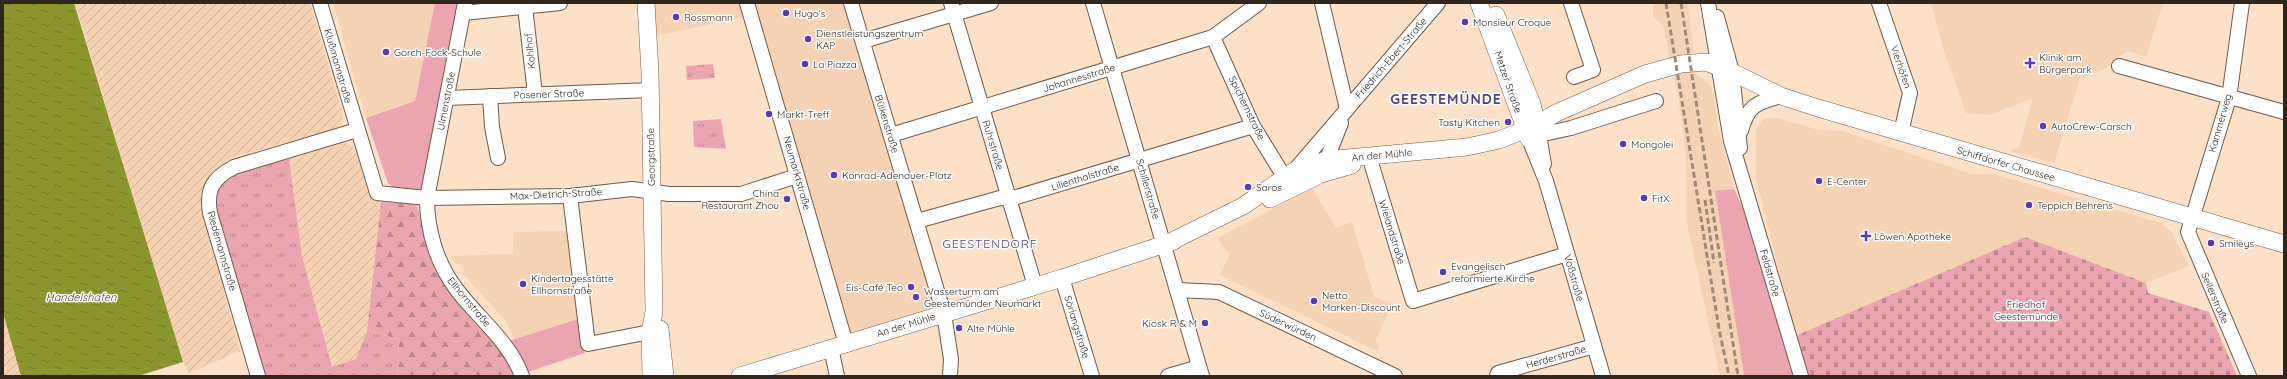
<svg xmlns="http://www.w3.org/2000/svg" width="2287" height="379" viewBox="0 0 2287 379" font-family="Quicksand,sans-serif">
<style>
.built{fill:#f6d2b5}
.industrial{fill:url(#industrial-furrows)}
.grass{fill:url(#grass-tufts)}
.forest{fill:url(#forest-firs)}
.cemetery{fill:url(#cemetery-stones)}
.green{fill:#eaa5b0}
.water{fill:url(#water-ripples)}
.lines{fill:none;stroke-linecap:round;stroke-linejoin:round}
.minor-casing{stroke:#735a45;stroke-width:16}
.major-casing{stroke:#735a45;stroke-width:18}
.minor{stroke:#fff;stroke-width:14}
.major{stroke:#fff;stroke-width:17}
.rail{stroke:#9f8a79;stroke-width:3;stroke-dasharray:6 3;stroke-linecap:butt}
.poi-dot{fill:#593bb3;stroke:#fff;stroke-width:1.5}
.labels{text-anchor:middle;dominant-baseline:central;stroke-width:3;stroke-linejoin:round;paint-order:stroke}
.poi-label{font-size:10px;fill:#31261d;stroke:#fff;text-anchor:start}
.street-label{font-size:10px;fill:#31261d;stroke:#fff}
.park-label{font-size:10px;fill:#630527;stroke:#fff}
.water-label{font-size:11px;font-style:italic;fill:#454a20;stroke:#fff}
.quarter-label{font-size:12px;letter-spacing:1px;fill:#4e4482;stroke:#fff}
.district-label{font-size:14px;font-weight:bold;letter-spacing:1px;fill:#4e4482;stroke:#fff}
</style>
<defs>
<pattern id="industrial-furrows" width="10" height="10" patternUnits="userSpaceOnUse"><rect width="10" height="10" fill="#f6d2b5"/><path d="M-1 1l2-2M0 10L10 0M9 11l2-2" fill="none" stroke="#d3b49b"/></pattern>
<pattern id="grass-tufts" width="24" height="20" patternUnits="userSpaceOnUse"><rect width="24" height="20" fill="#eaa5b0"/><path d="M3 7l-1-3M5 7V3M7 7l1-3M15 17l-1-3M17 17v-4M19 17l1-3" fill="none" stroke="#be868f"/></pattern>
<pattern id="forest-firs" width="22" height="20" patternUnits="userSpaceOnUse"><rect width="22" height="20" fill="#eaa5b0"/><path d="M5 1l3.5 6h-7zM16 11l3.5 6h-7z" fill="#be868f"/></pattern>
<pattern id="cemetery-stones" width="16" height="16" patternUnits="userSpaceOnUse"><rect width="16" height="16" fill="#eaa5b0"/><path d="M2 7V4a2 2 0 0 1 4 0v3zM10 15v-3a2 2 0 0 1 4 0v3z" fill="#be868f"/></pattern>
<pattern id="water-ripples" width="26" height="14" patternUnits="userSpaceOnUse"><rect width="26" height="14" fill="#8c962f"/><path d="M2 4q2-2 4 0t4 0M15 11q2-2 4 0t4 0" fill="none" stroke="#737a27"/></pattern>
</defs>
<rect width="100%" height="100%" fill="#fde0c8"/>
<g class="built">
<polygon points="333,3 435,3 415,101 366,118"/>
<polygon points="641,3 845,3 940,314 848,341 753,15 642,39"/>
<polygon points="1653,3 1688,3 1697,76 1705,80 1710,85 1714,97 1719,131 1734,189 1715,191 1744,376 1720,376 1686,219 1686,155 1678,96 1663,26 1653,17"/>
<polygon points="1931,3 2163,3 2146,57 2127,51 2104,69 2080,79 2054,163 2010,151 2019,147 2033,98 1990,115 1966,113 1944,51"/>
<polygon points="1768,118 1777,118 1819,130 1843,131 1972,174 1994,174 2161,223 2171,231 2189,266 2146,283 2025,237 1795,336 1756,178 1756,130 1762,120"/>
<polygon points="1312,188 1336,228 1352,222 1374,296 1392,304 1375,342 1380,345 1377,351 1220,275 1230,253 1225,249 1218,238"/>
<polygon points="568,231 578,319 515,340 505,320 461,272 464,272 460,264 456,264 451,256 513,254 513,232"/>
</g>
<g class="industrial">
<polygon points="75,3 310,3 342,111 343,123 337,128 231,158 215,170 209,177 202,193 203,211 240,351 189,373 183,362"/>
<polygon points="346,142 355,149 369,192 381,202 367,331 356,359 332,368 302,256 289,159"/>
<polygon points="3,313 21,376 3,376"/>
</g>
<g class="grass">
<polygon points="713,64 715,78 687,80 686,66"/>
<polygon points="721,119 726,149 694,147 693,121"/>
<path d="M289,158L302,256L332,367L356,359L367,331L399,339L397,376H265L215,209C215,202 215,194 218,187C229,171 270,164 289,158Z"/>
</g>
<polygon class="forest" points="381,202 417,204 429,254 435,268 458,304 479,328 501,346 515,376 397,376 399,339 367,331"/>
<polygon class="cemetery" points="2025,237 2146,283 2148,293 2209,312 2237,376 1807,376 1795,336"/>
<g class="green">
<polygon points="435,3 461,3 424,190 395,189 388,183 366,118 415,101"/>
<polygon points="1734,189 1747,217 1794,376 1744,376 1715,191"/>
<polygon points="578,319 581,341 585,353 528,372 509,341"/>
</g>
<polygon class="water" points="3,3 74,3 183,362 138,376 21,376 3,313"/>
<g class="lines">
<g class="minor-casing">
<g id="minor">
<polyline points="320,3 377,193 427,198 570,196 632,189 669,194 741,194 797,176"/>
<path d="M465,3L427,198C427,231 437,264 457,290C479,319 509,341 522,376"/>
<polyline points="747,3 846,344"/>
<polyline points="851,3 944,314 951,359 950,376"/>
<polyline points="951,3 1035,286"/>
<polyline points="1093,3 1202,376"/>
<polyline points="1322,3 1347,109"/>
<polyline points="1571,3 1593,70 1574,77"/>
<polyline points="1708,3 1731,141 1801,376"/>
<polyline points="1879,3 1910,93 1901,133"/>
<polyline points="2242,3 2229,98 2188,232 2249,376"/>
<polyline points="525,7 535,94"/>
<polyline points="463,13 560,3"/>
<polyline points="1717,17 1732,72 1740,148"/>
<polyline points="1213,37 1253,126 1285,178"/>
<polyline points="863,41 991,3"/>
<polyline points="2119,66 2284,112"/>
<polyline points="490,96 492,127 498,158"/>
<polyline points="447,98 651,90"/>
<path d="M1741,131C1748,105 1756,103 1781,96"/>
<polyline points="891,135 1213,37 1259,3"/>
<polyline points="1529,139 1546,181 1603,376"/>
<polyline points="1369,156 1413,301 1567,254"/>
<polyline points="1544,164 1539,135 1571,128 1656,101"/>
<polyline points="1323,169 1341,123"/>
<polyline points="1294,171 1438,3"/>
<polyline points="570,196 588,344 650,332"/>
<polyline points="917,221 1000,198 1010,199 1253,126"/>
<polyline points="1062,278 1092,376"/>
<polyline points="1177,290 1219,292 1395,376"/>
<polyline points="831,348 837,376"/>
<path d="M258,376L210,213C206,189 213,178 234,167L357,130"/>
<polyline points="1168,376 1199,367"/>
<polyline points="1497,376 1498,373 1594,346"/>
</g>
</g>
<g class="major-casing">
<g id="major">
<polyline points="646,3 650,72 654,312 650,332 651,376"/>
<polyline points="1479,3 1529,139"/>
<polyline points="1496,15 1532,104 1539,135"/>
<polyline points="1270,199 1321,174 1352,165"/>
<polyline points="1164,245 1243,206 1294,171 1326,160 1467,147 1499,140 1537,125 1554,114 1645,74 1681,64 1706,62 1732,72 1781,96 1818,108 2284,244"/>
<polyline points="660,329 665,376"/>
<polyline points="740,376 1062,278 1174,241"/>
</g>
</g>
<use href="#minor" class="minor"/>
<use href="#major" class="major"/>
<g class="rail">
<polyline points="1666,3 1719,329 1729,376"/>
<polyline points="1681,3 1738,376"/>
<polyline points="1705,200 1714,263"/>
</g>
</g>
<g class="poi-dot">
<circle cx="786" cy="13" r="4"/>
<circle cx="676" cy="17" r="4"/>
<circle cx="1465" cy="22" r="4"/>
<circle cx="808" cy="39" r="4"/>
<circle cx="386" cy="52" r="4"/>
<path d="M2028 57h4v4h4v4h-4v4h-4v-4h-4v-4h4z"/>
<circle cx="805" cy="64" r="4"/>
<circle cx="769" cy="114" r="4"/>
<circle cx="1508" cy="122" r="4"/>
<circle cx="2043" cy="126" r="4"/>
<circle cx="1623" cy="144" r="4"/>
<circle cx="834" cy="175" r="4"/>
<circle cx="1819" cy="181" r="4"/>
<circle cx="1248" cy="187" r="4"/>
<circle cx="1644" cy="198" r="4"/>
<circle cx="787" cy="199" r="4"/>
<circle cx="2029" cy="205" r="4"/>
<path d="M1864 230h4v4h4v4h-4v4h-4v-4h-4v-4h4z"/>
<circle cx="2211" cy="243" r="4"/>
<circle cx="1443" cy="272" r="4"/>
<circle cx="523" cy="284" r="4"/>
<circle cx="911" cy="287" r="4"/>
<circle cx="916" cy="297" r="4"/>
<circle cx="1314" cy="301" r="4"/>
<circle cx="1205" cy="323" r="4"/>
<circle cx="959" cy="328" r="4"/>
</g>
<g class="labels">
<g class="poi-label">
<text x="794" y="13">Hugo's</text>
<text x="684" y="17">Rossmann</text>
<text x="1473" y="22">Monsieur Croque</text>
<text x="816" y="33">Dienstleistungszentrum<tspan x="816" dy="12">KAP</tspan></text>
<text x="394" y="52">Gorch-Fock-Schule</text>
<text x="2039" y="57">Klinik am<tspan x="2039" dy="12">Bürgerpark</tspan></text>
<text x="813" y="64">La Piazza</text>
<text x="777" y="114">Markt-Treff</text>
<text x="1500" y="122" text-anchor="end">Tasty Kitchen</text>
<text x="2051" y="126">AutoCrew-Carsch</text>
<text x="1631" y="144">Mongolei</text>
<text x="842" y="175">Konrad-Adenauer-Platz</text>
<text x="1827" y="181">E-Center</text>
<text x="1256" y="187">Saros</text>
<text x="779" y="193" text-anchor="end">China<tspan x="779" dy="12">Restaurant Zhou</tspan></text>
<text x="1652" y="198">FitX</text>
<text x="2037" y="205">Teppich Behrens</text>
<text x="1874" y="236">Löwen Apotheke</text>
<text x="2219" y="243">Smileys</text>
<text x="1451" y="266">Evangelisch<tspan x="1451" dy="12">reformierte Kirche</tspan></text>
<text x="531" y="278">Kindertagesstätte<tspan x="531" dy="12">Ellhornstraße</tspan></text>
<text x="903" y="287" text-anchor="end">Eis-Café Teo</text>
<text x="924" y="291">Wasserturm am<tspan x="924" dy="12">Geestemünder Neumarkt</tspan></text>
<text x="1322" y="295">Netto<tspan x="1322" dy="12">Marken-Discount</tspan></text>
<text x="1197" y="323" text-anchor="end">Kiosk R &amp; M</text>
<text x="967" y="328">Alte Mühle</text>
</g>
<g class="street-label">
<text transform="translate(530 51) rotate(-96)">Kohlhof</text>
<text transform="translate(1391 58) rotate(-49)">Friedrich-Ebert-Straße</text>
<text transform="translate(338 66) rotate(74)">Klußmannstraße</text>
<text transform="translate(1901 67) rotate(71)">Vierhöfen</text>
<text transform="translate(1079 78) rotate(-17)">Johannesstraße</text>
<text transform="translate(1508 82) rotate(71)">Metzer Straße</text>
<text transform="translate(549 94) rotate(-2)">Posener Straße</text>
<text transform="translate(446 101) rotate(-79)">Ulmenstraße</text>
<text transform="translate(1247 108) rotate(64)">Spichernstraße</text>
<text transform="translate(2220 123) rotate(-74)">Kammerweg</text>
<text transform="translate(887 124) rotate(73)">Bülkenstraße</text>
<text transform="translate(993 145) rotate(73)">Ruhrstraße</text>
<text transform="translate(1382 155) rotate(-5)">An der Mühle</text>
<text transform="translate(651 157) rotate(-91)">Georgstraße</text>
<text transform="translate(2006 164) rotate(16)">Schiffdorfer Chaussee</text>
<text transform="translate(797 173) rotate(74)">Neumarktstraße</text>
<text transform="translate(1085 177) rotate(-17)">Lilienthalstraße</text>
<text transform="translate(1148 189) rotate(74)">Schillerstraße</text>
<text transform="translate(556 194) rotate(-3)">Max-Dietrich-Straße</text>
<text transform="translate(1392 232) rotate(73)">Wielandstraße</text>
<text transform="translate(222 251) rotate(74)">Riedemannstraße</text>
<text transform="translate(1770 273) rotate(74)">Feldstraße</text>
<text transform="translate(1574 278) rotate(74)">Voßstraße</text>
<text transform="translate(2215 298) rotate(67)">Seilerstraße</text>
<text transform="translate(469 302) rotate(50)">Ellhornstraße</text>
<text transform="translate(906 325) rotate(-17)">An der Mühle</text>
<text transform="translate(1288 325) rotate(25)">Süderwürden</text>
<text transform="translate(1077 327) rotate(73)">Sörlangstraße</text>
<text transform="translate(1556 357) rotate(-16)">Herderstraße</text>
</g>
<g class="park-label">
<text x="2026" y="304">Friedhof<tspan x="2026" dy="12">Geestemünde</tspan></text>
</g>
<g class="water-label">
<text x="81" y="297">Handelshafen</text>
</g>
<g class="quarter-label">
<text x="990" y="243">GEESTENDORF</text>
</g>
<g class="district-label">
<text x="1446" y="99">GEESTEMÜNDE</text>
</g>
</g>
<rect width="2287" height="379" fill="none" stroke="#31261d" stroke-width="8"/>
</svg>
